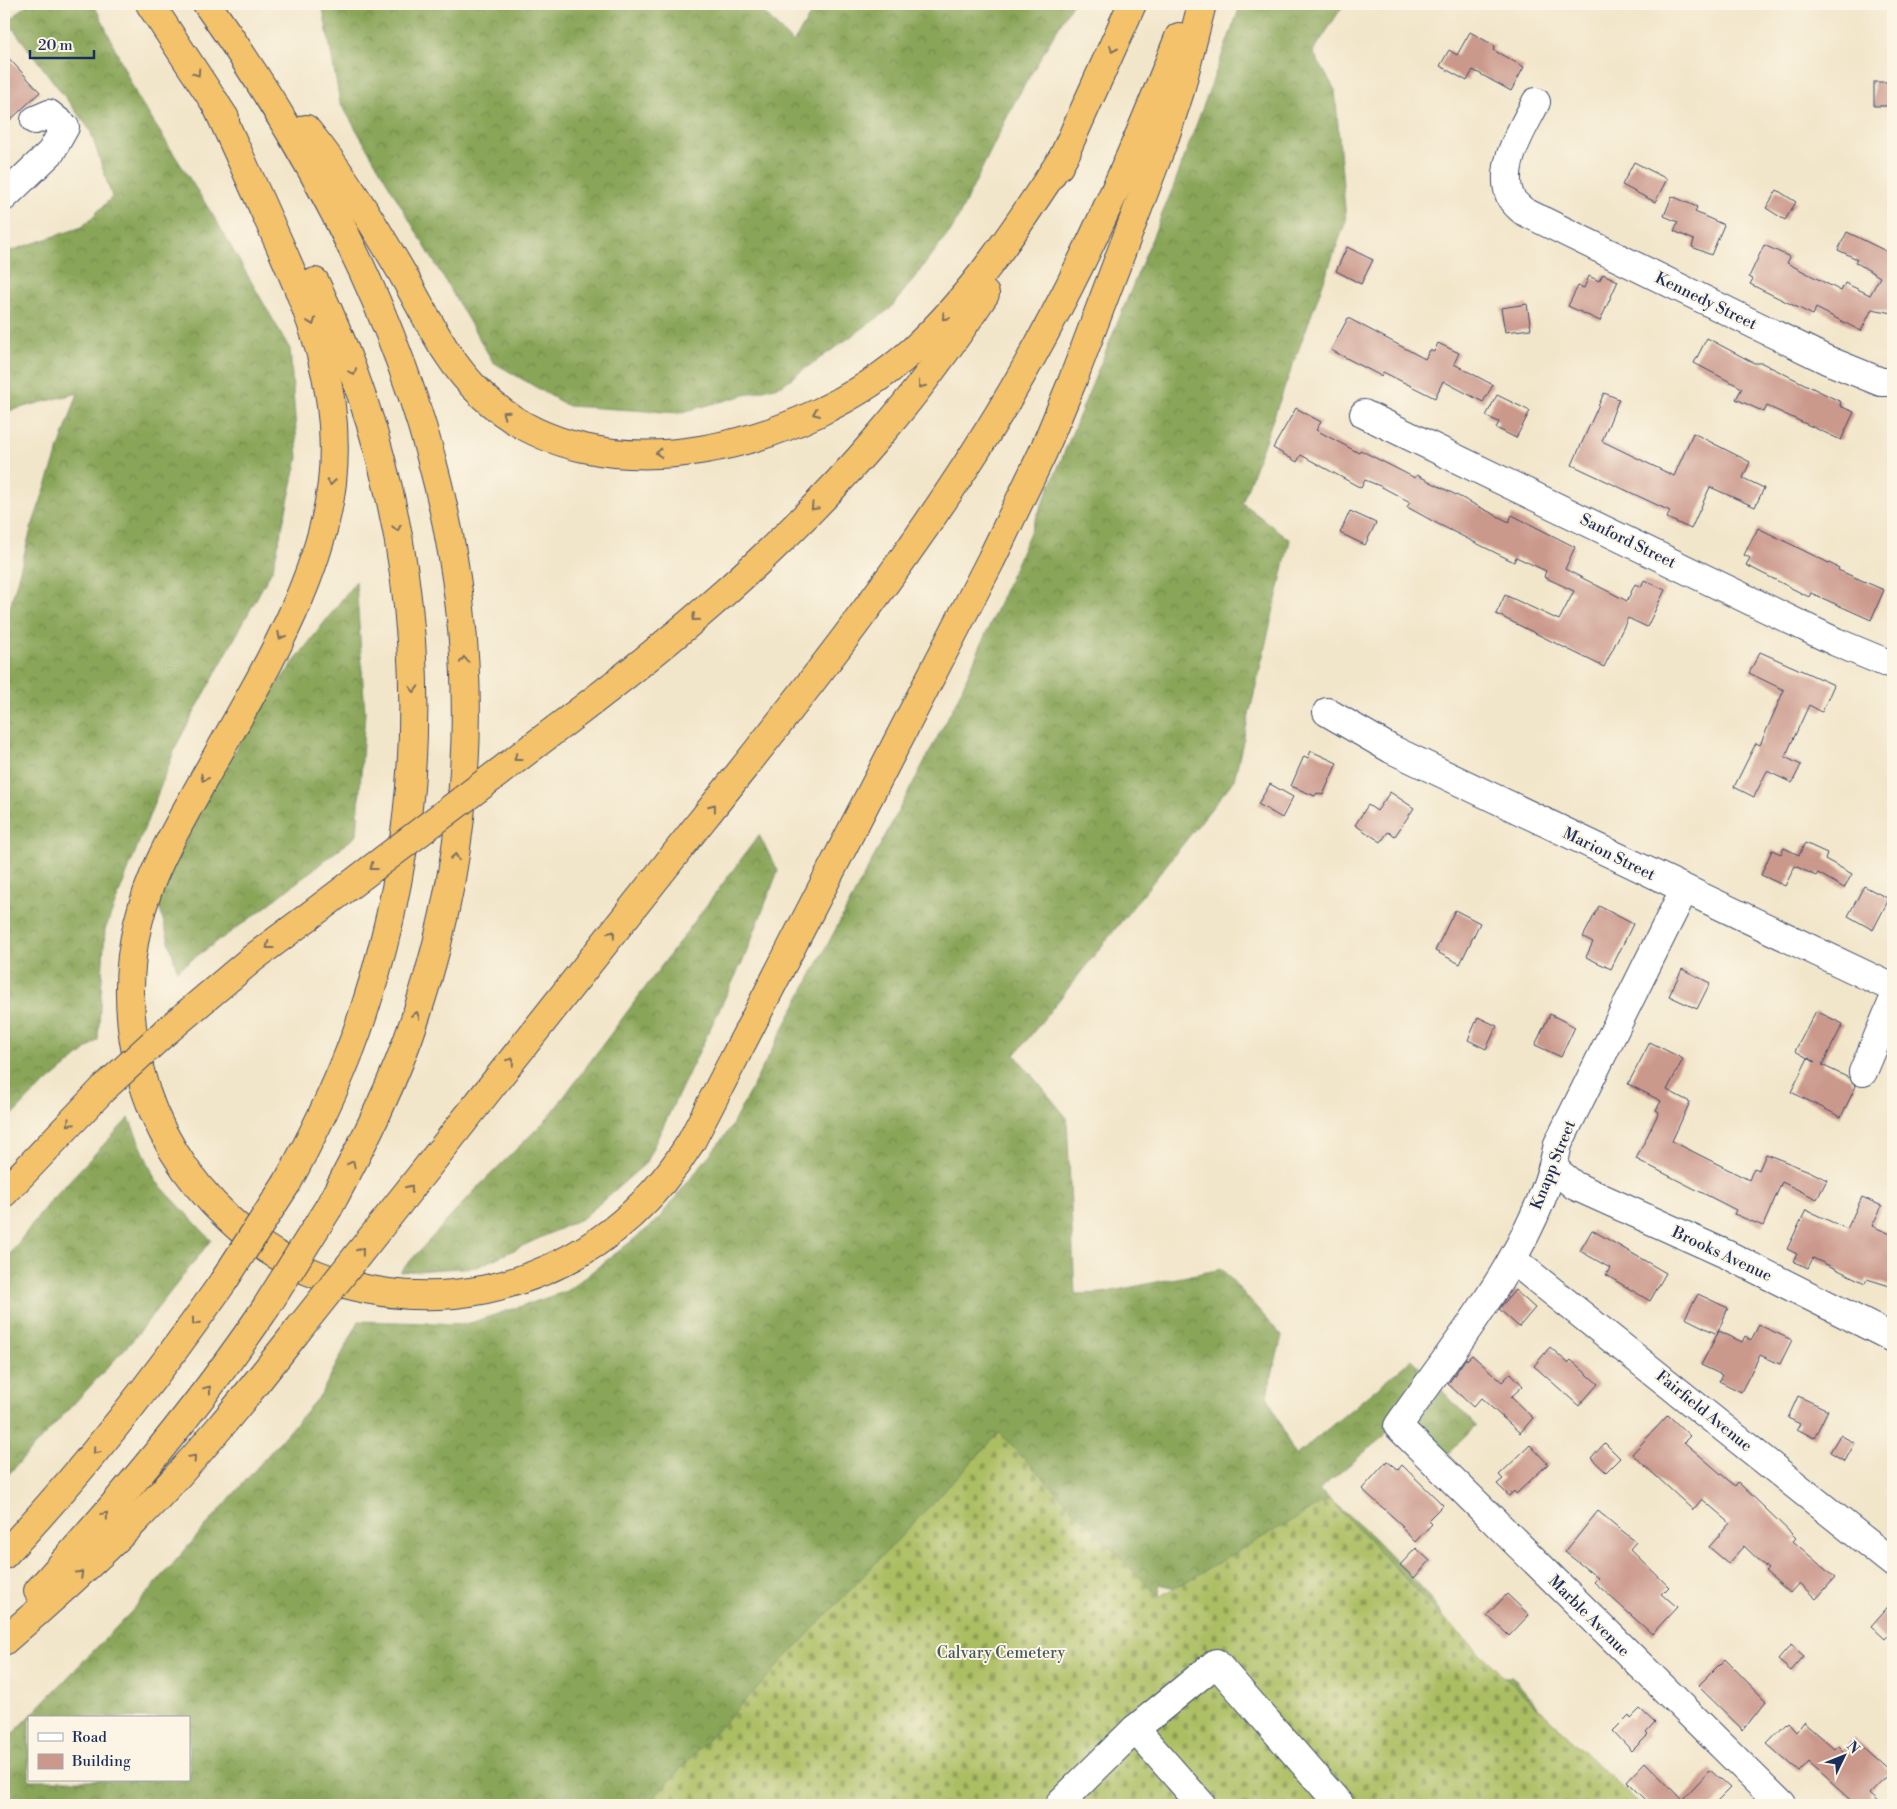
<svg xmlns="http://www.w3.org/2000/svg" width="1897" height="1809" viewBox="0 0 1897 1809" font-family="'Libre Bodoni',serif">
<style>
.forest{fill:url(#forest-crowns);stroke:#526a5b;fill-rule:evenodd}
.cemetery{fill:url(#cemetery-stones);stroke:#647660}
.building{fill:#cb998c}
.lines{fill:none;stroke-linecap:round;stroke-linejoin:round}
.minor-casing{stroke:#3b4a6e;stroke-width:30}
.highway-casing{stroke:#3b4a6e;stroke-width:30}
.minor{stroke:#fff;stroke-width:28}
.highway{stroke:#f4c26a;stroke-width:28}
.highway-bridge-casing{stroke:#3b4a6e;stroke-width:30;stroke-linecap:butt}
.highway-bridge{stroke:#f4c26a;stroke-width:28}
.oneway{stroke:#7d7163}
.labels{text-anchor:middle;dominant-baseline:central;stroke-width:4;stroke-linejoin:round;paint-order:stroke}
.street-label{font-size:16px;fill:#1b2f5e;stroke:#fcf5e5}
.park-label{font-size:16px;fill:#465a5f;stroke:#fcf5e5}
</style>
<defs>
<pattern id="forest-crowns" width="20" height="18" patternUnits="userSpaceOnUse" patternTransform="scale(1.25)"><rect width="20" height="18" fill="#89a558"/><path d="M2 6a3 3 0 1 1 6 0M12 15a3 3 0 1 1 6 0" fill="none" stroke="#6f874c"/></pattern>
<pattern id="cemetery-stones" width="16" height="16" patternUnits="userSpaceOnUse" patternTransform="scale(1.25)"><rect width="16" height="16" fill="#acbe62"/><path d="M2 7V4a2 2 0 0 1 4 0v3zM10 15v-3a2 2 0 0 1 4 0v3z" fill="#8b9b54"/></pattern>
</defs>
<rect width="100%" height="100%" fill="#fcf5e5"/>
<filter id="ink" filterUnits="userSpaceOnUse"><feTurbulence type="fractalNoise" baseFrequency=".02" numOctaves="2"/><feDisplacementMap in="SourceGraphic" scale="10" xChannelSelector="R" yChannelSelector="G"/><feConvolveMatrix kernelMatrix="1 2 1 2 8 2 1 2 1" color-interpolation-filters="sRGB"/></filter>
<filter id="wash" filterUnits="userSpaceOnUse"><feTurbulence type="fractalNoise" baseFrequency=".0096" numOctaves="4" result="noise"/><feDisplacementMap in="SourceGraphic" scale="20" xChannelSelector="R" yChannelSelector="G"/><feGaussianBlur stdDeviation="1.12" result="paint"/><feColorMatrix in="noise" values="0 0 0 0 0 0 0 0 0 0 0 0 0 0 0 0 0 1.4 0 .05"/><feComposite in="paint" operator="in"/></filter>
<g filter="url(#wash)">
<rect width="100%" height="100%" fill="#f2e6ca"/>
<g class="forest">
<polygon points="27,4 92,4 99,14 137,96 214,217 290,349 298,458 273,568 177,744 105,930 98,1040 32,1095 4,1124 4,629 31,529 78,393 4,412 4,253 82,227 112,197 90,130 8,22"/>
<polygon points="322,4 756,4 793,43 817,4 1072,4 1014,103 953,228 890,309 782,385 679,413 568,406 493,362 340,102"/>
<path d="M1241,4H1344L1313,52L1335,90L1346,221L1242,503L1290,540L1234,780L1015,1055L1067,1118L1075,1294L1102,1293L1222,1269L1282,1336L1267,1395L1295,1456L1412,1359L1476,1426L1447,1455L1398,1410L1384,1436L1319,1490L1373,1537L1426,1592L1482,1675L1512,1676L1608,1790L1203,1594L1159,1584L1160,1647L777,1805H4V1743L131,1612L321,1394L359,1321L467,1324L567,1291L656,1222L730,1129L957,700L1057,470L1174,185ZM29,1718H189V1780H29Z"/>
<polygon points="356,581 365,712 357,835 259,912 177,970 158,902 198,813 264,701"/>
<polygon points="759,835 778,871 745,956 645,1164 583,1218 477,1267 400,1272 479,1186 548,1118"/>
<polygon points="129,1118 156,1181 211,1240 132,1341 4,1479 4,1262 49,1202"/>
</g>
<polygon class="cemetery" points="999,1433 1159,1597 1329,1499 1443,1618 1640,1805 646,1805"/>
<g id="blocks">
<g class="building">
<polygon points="1470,32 1495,46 1493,50 1524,67 1511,91 1473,70 1467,81 1440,66 1449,50 1457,55"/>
<polygon points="4,53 40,92 4,126"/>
<rect x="1874" y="82" width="19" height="24"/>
<polygon points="1634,162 1667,179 1655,202 1622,185"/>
<polygon points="1777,190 1796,202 1785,220 1766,208"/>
<polygon points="1672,196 1697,207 1695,212 1724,225 1711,255 1692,247 1694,240 1674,231 1678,222 1664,216"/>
<polygon points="1847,232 1892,254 1893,252 1893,313 1872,309 1861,331 1816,308 1813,315 1750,284 1753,279 1749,277 1764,245 1790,257 1787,263 1841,291 1845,283 1870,295 1880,277 1855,262 1857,259 1838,250"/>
<polygon points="1347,247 1373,260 1361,284 1336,271"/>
<polygon points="1603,274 1618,281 1600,321 1568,306 1578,286 1584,288 1589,276 1599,281"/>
<polygon points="1527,304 1531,329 1505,332 1501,308"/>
<polygon points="1348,318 1425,359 1430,350 1434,352 1438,343 1459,353 1454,364 1493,385 1483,402 1443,381 1435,398 1383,372 1381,376 1331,350"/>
<polygon points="1707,338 1754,363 1762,363 1841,402 1840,406 1854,412 1841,440 1767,406 1764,412 1736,399 1742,388 1694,363"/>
<polygon points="1604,393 1619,399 1602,441 1674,476 1693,433 1750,462 1743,478 1764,488 1755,507 1710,487 1691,529 1667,518 1670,511 1572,465"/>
<polygon points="1497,395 1530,411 1516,438 1496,428 1499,422 1486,416"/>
<polygon points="1296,408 1321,422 1316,430 1359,453 1360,450 1415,478 1417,475 1509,522 1512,515 1575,547 1565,569 1627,601 1635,584 1641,587 1644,580 1665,590 1647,627 1628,618 1604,667 1496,614 1505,595 1559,620 1574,591 1544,577 1546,571 1516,557 1514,562 1438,524 1407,507 1410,502 1380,486 1365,480 1361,488 1301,455 1297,462 1273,448"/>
<polygon points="1350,511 1376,523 1365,545 1340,533"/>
<polygon points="1758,528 1839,568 1838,570 1884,590 1871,620 1811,593 1809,597 1746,565 1750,558 1744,555"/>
<polygon points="1760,652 1834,685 1822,712 1809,705 1785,757 1801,765 1792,783 1767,771 1754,797 1734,787 1756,743 1760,745 1784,690 1749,673"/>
<polygon points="1311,751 1337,763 1323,795 1317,793 1315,796 1291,786 1304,756 1308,758"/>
<polygon points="1270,784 1293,797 1282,818 1258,804"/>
<polygon points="1390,792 1414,808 1395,836 1388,832 1381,842 1355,825 1368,805 1377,811"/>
<polygon points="1805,843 1827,853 1825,859 1852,874 1844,888 1818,873 1816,876 1795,866 1785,886 1761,875 1772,850 1781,854 1784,848 1799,855"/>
<polygon points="1864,886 1889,899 1873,930 1848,916"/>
<polygon points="1599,906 1633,924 1611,969 1586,957 1593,942 1583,937"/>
<polygon points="1455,910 1480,923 1460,964 1435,951"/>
<polygon points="1682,969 1710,983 1697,1009 1669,996"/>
<polygon points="1816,1011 1843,1024 1822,1065 1849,1078 1856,1086 1841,1117 1791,1092 1808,1058 1815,1062 1795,1051"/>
<polygon points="1550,1014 1575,1027 1561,1057 1535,1045"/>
<polygon points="1478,1017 1497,1026 1486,1049 1468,1040"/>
<polygon points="1650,1042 1683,1059 1667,1090 1690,1102 1672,1141 1749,1180 1754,1168 1759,1170 1766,1154 1809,1171 1827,1180 1817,1199 1782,1182 1763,1226 1734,1214 1736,1210 1636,1159 1659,1112 1656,1110 1661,1101 1628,1084"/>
<polygon points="1862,1197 1882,1206 1872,1226 1893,1235 1893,1287 1867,1279 1865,1283 1813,1258 1808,1268 1793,1261 1797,1254 1787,1249 1806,1210 1847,1229"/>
<polygon points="1592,1230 1666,1273 1650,1301 1606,1275 1610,1268 1580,1251"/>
<polygon points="1515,1290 1535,1308 1519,1327 1499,1309"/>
<polygon points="1698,1294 1728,1308 1717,1334 1685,1318"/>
<polygon points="1759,1325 1792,1340 1780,1364 1760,1355 1741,1392 1719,1381 1722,1375 1701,1365 1719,1331 1742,1342 1745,1336 1751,1340"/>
<polygon points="1550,1347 1568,1363 1571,1360 1598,1384 1579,1406 1534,1366"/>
<polygon points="1472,1355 1502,1382 1511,1373 1523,1386 1511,1397 1533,1418 1520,1433 1481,1398 1473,1407 1448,1384 1466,1358 1467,1360"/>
<polygon points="1798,1396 1828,1410 1814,1438 1797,1429 1800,1424 1788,1418"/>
<polygon points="1668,1415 1690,1436 1684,1442 1735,1486 1738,1482 1796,1538 1793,1541 1835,1578 1816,1599 1799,1583 1790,1593 1765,1571 1768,1569 1744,1546 1728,1563 1709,1547 1730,1523 1702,1499 1693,1510 1632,1454"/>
<polygon points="1840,1435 1855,1443 1845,1461 1830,1452"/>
<polygon points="1605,1443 1620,1458 1606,1472 1591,1458"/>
<polygon points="1530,1445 1548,1464 1516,1494 1514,1491 1509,1496 1497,1484 1503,1479 1499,1475"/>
<polygon points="1387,1461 1398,1470 1402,1465 1443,1505 1428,1520 1432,1524 1415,1542 1401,1527 1403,1526 1362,1489"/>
<polygon points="1598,1511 1636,1542 1630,1549 1669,1587 1662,1594 1677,1607 1652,1634 1594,1582 1598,1578 1565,1552"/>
<polygon points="1416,1548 1430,1561 1414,1578 1400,1565"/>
<polygon points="1507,1594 1529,1615 1509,1636 1487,1615"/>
<polygon points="1893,1601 1893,1630 1885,1639 1871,1626"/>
<polygon points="1791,1645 1804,1656 1791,1671 1778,1660"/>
<polygon points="1725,1659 1766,1701 1743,1730 1698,1686"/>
<polygon points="1640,1709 1655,1723 1646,1733 1648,1735 1632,1751 1613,1731 1629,1715 1631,1718"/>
<polygon points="1788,1722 1796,1731 1803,1722 1834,1749 1837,1745 1843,1751 1854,1738 1891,1771 1869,1794 1881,1805 1856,1805 1808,1762 1799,1772 1767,1744"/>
<polygon points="1645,1762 1682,1800 1710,1770 1730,1788 1713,1805 1651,1805 1627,1781"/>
</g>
</g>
</g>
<g filter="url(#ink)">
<use href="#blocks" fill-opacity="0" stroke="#3b4a6e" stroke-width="1"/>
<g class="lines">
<g class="minor-casing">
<g id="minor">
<path d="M1536,102C1523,129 1498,165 1510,196C1512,202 1519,207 1523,211L1827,360L1881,382H1893"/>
<polyline points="4,197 51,152 65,127 49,114 35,120"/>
<polyline points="1364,414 1836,642 1884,662 1893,663"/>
<polyline points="1327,712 1391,749 1893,988"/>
<path d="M1684,890L1558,1144C1539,1244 1456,1343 1398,1426L1782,1805"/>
<polyline points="1863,1072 1893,1001"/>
<polyline points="1553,1168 1575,1186 1728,1255 1893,1338"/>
<polyline points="1513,1260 1893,1563"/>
<polyline points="1135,1729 1202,1805"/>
<polyline points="1061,1802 1135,1729 1216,1663 1340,1805"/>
</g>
</g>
<g class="highway-casing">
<g id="highway">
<polyline points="150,4 225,118"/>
<path d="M207,4C422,309 538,644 417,1013C395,1081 363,1144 329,1207"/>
<path d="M215,102C234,144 254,187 273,230C311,314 342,389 332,483C319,592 247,699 195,795C172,836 149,877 138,923C126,972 128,1022 140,1071C154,1128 186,1179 229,1219C295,1282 393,1307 482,1290C574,1271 642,1220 691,1142L991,560L1043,452L1072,382L1165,137L1180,91L1202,4"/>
<path d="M306,129C343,174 373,223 402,273C426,315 446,362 482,395C597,505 808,446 913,350C975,293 1021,221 1067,151"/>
<polyline points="1059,166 1132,4"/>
<path d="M556,729C672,642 784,548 878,437C917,392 952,344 985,294"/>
<polyline points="163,1034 253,958 308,917"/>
<path d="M287,1183C317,1128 345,1071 364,1011C444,768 426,513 315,282"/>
<polyline points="4,1193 104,1088"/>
<path d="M380,1227C486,1092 593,958 699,824C800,698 901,571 987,433C1065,308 1126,174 1179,37"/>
<path d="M4,1555C84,1470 156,1378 223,1282"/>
<path d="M38,1591C119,1501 197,1409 265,1309"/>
<path d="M4,1641C47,1604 89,1566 130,1526C191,1465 245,1398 298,1330"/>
</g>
</g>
<use href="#minor" class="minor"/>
<use href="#highway" class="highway"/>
<g class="highway-bridge-casing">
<g id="highway-bridge">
<polyline points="308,917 556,729"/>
<polyline points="104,1088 163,1034"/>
<polyline points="223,1282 287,1183"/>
<polyline points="265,1309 329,1207"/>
<polyline points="298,1330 380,1227"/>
</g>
</g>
<use href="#highway-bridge" class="highway-bridge"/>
</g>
<defs><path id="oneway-chevron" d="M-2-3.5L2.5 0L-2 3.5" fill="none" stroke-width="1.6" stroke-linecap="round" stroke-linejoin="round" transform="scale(1.25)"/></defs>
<g class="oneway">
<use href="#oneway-chevron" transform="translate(1113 49) rotate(114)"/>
<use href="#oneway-chevron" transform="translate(197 73) rotate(57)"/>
<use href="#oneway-chevron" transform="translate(945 317) rotate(132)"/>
<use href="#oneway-chevron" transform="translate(312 322) rotate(70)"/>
<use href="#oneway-chevron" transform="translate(353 372) rotate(69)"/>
<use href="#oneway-chevron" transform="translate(921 385) rotate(128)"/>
<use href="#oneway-chevron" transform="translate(816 413) rotate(156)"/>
<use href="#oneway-chevron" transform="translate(505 414) rotate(-145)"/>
<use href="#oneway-chevron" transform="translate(659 453) rotate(177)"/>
<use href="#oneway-chevron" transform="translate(331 482) rotate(96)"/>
<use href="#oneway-chevron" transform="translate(814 507) rotate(134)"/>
<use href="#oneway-chevron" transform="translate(397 528) rotate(80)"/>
<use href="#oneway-chevron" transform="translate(695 618) rotate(139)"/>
<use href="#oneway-chevron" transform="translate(281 636) rotate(118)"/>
<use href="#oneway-chevron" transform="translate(464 660) rotate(-94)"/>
<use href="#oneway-chevron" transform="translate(414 689) rotate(88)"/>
<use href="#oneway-chevron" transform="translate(517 758) rotate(143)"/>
<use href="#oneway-chevron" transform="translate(204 778) rotate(119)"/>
<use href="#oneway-chevron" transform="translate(713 807) rotate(-52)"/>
<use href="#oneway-chevron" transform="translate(455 857) rotate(-81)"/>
<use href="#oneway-chevron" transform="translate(373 867) rotate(143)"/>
<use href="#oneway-chevron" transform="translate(612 934) rotate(-51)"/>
<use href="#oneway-chevron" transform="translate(269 946) rotate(143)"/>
<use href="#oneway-chevron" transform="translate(416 1015) rotate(-71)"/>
<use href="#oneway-chevron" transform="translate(511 1061) rotate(-51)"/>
<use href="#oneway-chevron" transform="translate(70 1123) rotate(134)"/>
<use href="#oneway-chevron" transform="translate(352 1164) rotate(-62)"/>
<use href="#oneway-chevron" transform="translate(410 1188) rotate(-52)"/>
<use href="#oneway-chevron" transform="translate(361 1251) rotate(-51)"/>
<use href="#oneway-chevron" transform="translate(195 1322) rotate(126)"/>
<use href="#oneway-chevron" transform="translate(208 1389) rotate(-53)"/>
<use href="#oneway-chevron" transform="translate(96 1451) rotate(130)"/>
<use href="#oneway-chevron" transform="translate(193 1458) rotate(-49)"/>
<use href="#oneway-chevron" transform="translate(105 1515) rotate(-50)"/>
<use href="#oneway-chevron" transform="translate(80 1574) rotate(-44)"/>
</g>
</g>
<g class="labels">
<g class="street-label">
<text transform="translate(1706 301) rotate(26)">Kennedy Street</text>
<text transform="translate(1628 541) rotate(26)">Sanford Street</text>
<text transform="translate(1609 854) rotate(26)">Marion Street</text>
<text transform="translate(1553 1165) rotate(-68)">Knapp Street</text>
<text transform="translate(1722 1254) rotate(25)">Brooks Avenue</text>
<text transform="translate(1704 1411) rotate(39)">Fairfield Avenue</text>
<text transform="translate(1589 1616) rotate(45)">Marble Avenue</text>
</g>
<g class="park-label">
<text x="1001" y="1653">Calvary Cemetery</text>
</g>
</g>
<rect width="1897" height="1809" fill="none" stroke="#fcf5e5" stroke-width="20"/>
<rect x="28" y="1716" width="162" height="65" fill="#fcf5e5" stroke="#a2a6af"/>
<rect x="38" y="1733" width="25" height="8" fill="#ffffff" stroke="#a2a6af"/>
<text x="72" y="1742" font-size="15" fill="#1b2f5e">Road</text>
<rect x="38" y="1754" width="25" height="15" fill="#cb998c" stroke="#a2a6af"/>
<text x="72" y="1766" font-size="15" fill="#1b2f5e">Building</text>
<g transform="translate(1844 1756) rotate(47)" stroke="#fcf5e5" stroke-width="4" paint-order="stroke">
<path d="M0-4L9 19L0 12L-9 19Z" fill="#1b2f5e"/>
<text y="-8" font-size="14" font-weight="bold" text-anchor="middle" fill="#1b2f5e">N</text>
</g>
<path d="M30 50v8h64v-8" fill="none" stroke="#1b2f5e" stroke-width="2.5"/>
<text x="38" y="50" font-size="15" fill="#1b2f5e" stroke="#fcf5e5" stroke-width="4" paint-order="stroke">20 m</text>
</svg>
